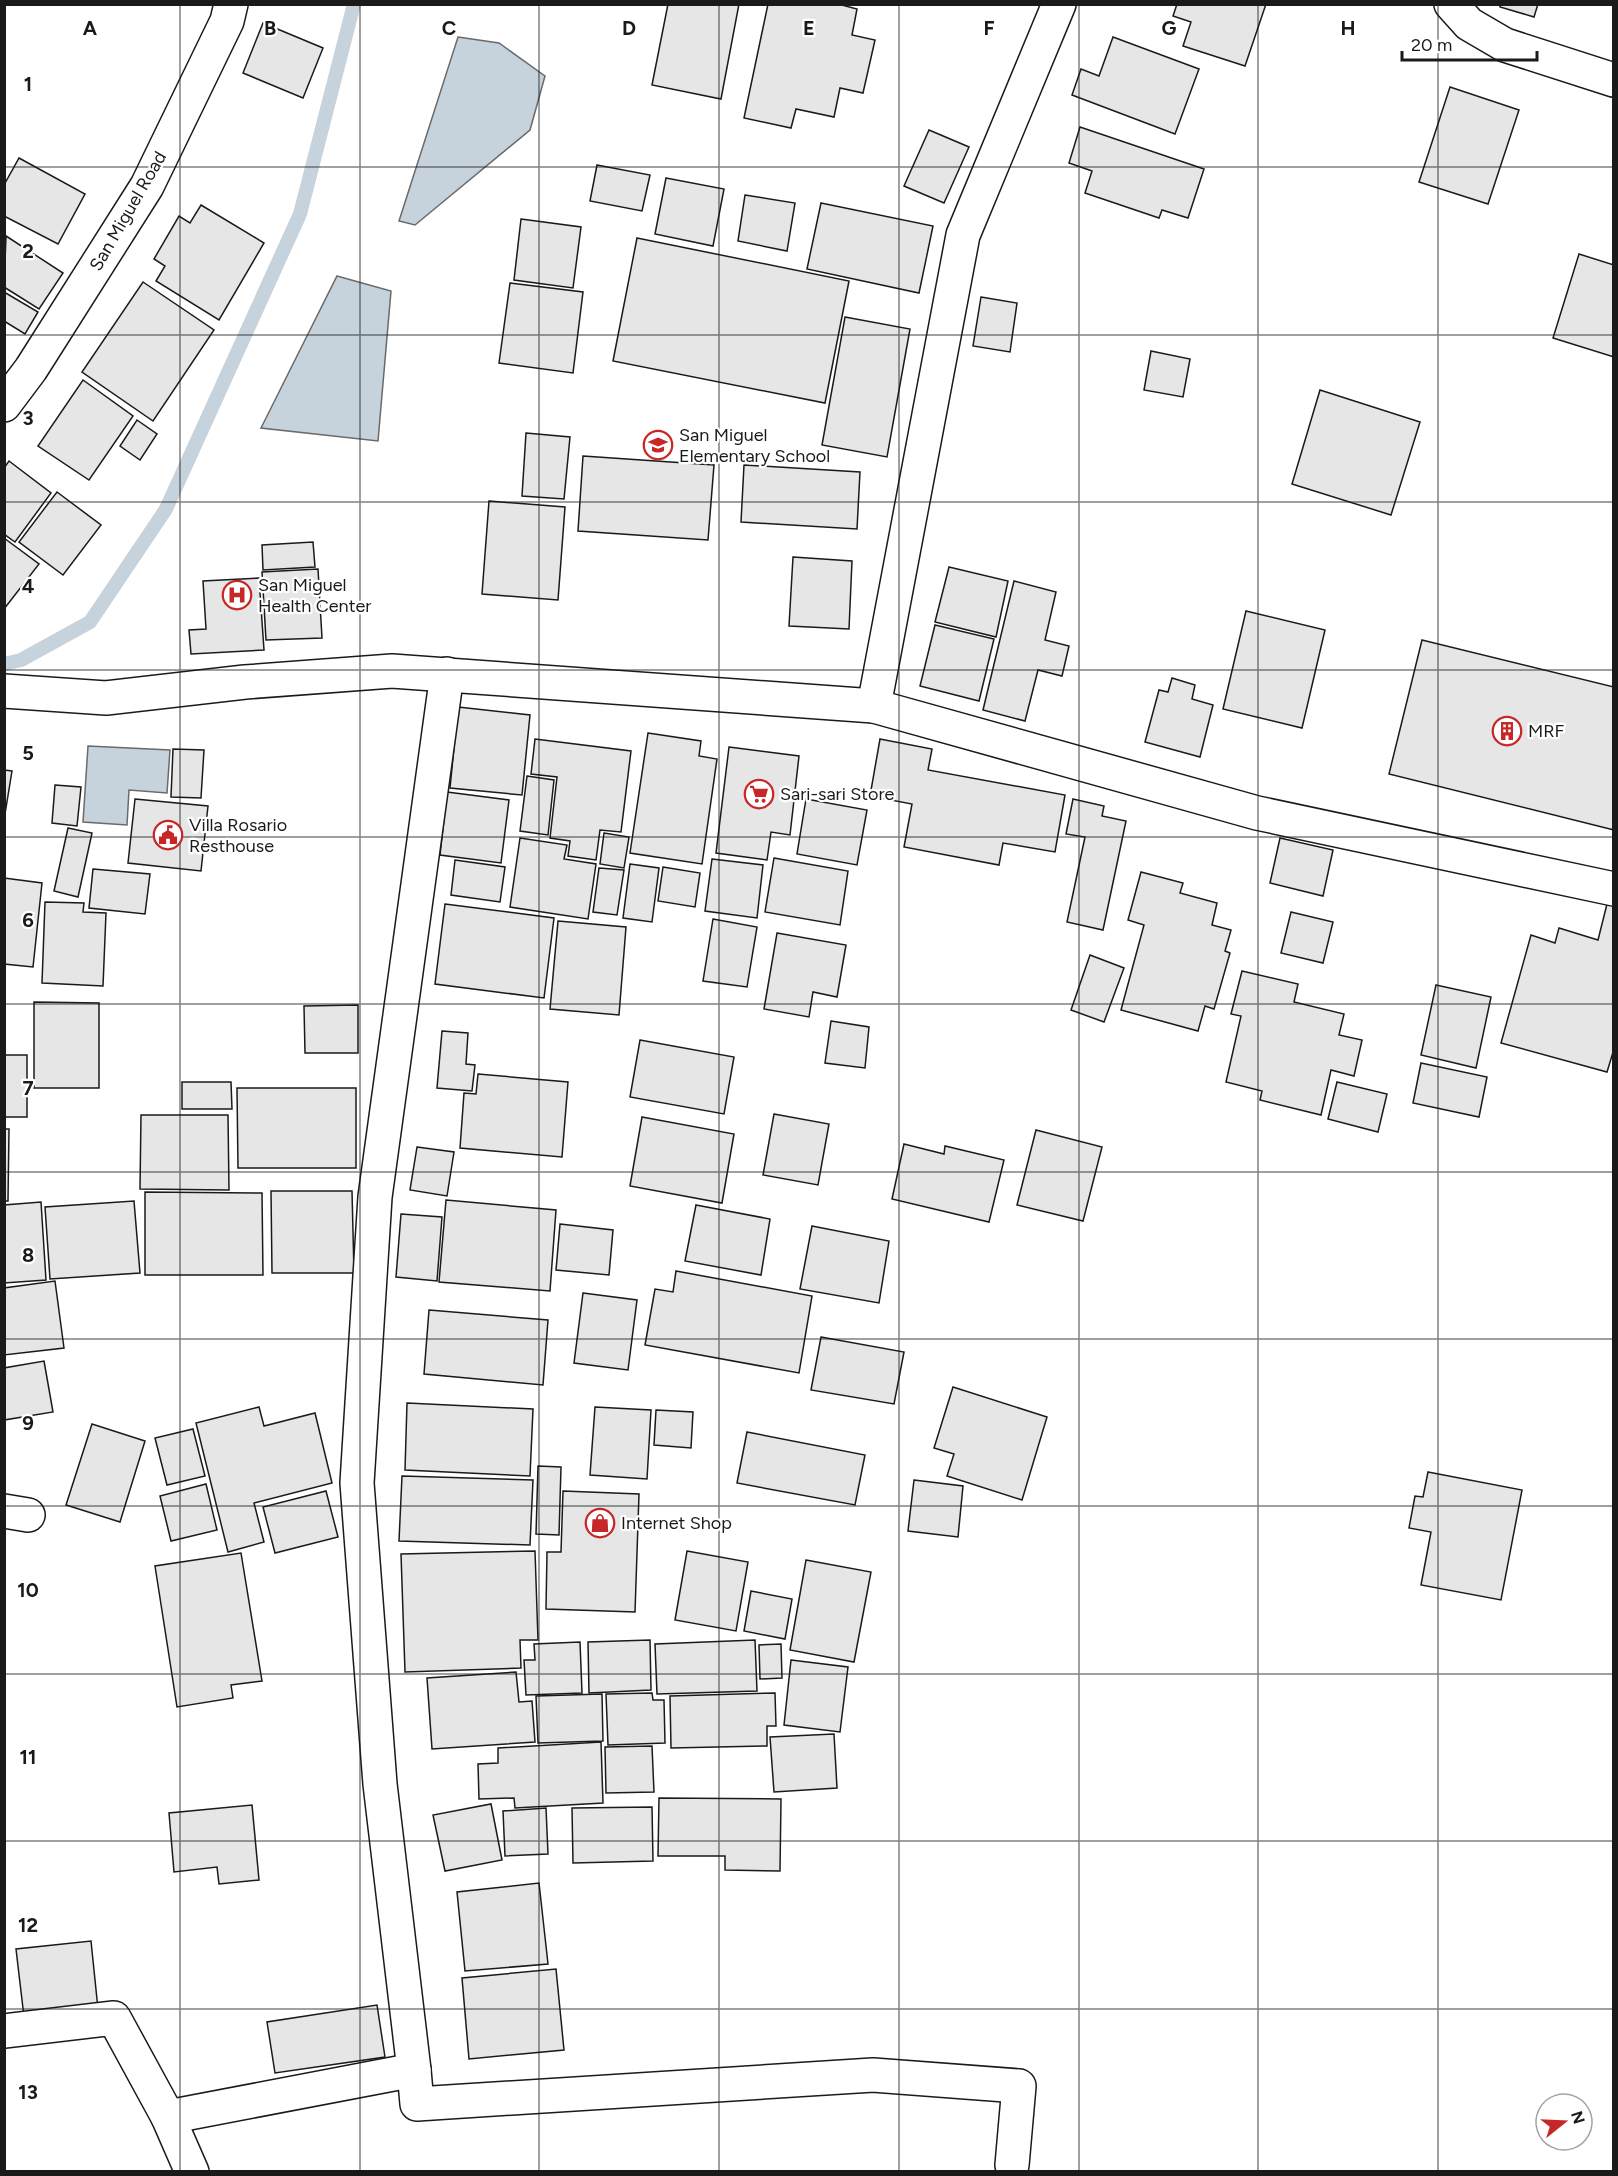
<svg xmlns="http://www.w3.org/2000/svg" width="1618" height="2176" viewBox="0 0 1618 2176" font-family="Figtree,sans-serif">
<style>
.water{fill:#c6d2dc;stroke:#6a6a6a;stroke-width:1.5}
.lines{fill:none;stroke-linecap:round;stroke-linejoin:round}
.stream{stroke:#c6d2dc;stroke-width:14}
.building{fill:#e6e6e6;stroke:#1a1a1a;stroke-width:1.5}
.minor-casing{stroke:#1a1a1a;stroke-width:36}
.tertiary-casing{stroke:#1a1a1a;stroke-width:36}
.minor{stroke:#fff;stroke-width:33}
.tertiary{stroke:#fff;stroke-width:33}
.grid{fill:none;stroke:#1a1a1a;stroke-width:1.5;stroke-opacity:0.55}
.labels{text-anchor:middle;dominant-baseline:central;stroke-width:4.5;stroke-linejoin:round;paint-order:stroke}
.street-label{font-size:18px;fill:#1a1a1a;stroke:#fff}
.poi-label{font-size:18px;fill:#1a1a1a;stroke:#fff;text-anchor:start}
.grid-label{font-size:20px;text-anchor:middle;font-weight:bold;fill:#1a1a1a;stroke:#fff;stroke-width:4.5;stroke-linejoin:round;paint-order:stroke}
</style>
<rect width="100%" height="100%" fill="#fff"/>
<g class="water">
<polygon points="458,37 499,43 545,76 530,130 415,225 399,221"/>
<polygon points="337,276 391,291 378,441 261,428"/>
<polygon points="88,746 170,750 167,793 129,790 127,825 83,822"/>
</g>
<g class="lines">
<polyline class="stream" points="4,664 21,660 90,622 166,509 300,214 354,4"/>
</g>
<g class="building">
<polygon points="668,4 739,4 721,99 652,85"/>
<polygon points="768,4 838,4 857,9 852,35 875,40 863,93 840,88 834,117 796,109 791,128 744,118"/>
<polygon points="1177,4 1266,4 1245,66 1183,46 1191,22 1173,16"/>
<polygon points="1500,4 1538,4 1534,17 1500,7"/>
<polygon points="263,23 323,48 303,98 243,73"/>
<polygon points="1113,37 1199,69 1175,134 1072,95 1081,69 1099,76"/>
<polygon points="1450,87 1519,110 1488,204 1419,182"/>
<polygon points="1080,127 1204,169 1188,218 1162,210 1159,218 1085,193 1092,171 1069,163"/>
<polygon points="929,130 969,147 944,203 904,186"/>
<polygon points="19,158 85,194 58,244 4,216 4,185"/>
<polygon points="597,165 650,175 642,211 590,201"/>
<polygon points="666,178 724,189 713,246 655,234"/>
<polygon points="745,195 795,203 787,251 738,241"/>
<polygon points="821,203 933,226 919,293 807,269"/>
<polygon points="201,205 264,243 219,320 156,281 165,266 154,259 179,216 190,223"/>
<polygon points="521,219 581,227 573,288 514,280"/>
<polygon points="6,236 63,273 39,309 4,287"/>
<polygon points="637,238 849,281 825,403 613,361"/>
<polygon points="1579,254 1614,265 1614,357 1553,338"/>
<polygon points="143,282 214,330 153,421 82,372"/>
<polygon points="510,283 583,292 573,373 499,363"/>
<polygon points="4,292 38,312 25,334 4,321"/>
<polygon points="981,297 1017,303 1010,352 973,346"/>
<polygon points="845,317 910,329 887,457 822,445"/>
<polygon points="1151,351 1190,359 1183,397 1144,390"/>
<polygon points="83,380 133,416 89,480 38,446"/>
<polygon points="1320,390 1420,422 1391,515 1292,484"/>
<polygon points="137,420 157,434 140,460 120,446"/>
<polygon points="526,433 570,437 564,499 522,496"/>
<polygon points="583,456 714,465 708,540 578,531"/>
<polygon points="9,461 51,493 15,542 4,534 4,468"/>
<polygon points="744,465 860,472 857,529 741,522"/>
<polygon points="57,492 101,525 63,575 19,542"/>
<polygon points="489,501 565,507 558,600 482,594"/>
<polygon points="4,538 39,564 4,609"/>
<polygon points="313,542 315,567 263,570 262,545"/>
<polygon points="793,557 852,561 849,629 789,626"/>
<polygon points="949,567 1008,581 996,637 935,622"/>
<polygon points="318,569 322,638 266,640 262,572"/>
<polygon points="259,578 264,650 191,654 189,630 206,629 203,581"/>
<polygon points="1014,581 1056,592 1045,640 1069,646 1062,676 1038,670 1025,721 983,710"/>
<polygon points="1246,611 1325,630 1302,728 1223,709"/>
<polygon points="935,625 994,639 979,701 920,686"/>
<polygon points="1422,640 1614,687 1614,830 1389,774"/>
<polygon points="1172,678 1195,685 1192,699 1213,705 1200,757 1145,742 1159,690 1168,692"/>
<polygon points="458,707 530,715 522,795 450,788"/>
<polygon points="648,733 701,741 699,756 717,759 702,864 630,853"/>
<polygon points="535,739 631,751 621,832 600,830 596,860 568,856 570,841 550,838 557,777 531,774"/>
<polygon points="880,739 932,749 928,770 1065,795 1055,852 1003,843 999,865 904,847 912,804 870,796"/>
<polygon points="729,747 799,756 790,835 771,832 767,860 716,853"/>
<polygon points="173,749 204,750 201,798 171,797"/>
<polygon points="4,770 12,771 4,820"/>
<polygon points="527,776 554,780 548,835 520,831"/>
<polygon points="55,785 81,787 77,826 52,823"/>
<polygon points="447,792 509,800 501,863 440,855"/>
<polygon points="135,799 208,806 201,871 128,863"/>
<polygon points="806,799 867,810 857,865 797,854"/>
<polygon points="1073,799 1104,806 1102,816 1126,821 1103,930 1067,922 1085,837 1066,834"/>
<polygon points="68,828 92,833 78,897 54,891"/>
<polygon points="604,833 629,837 624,868 600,864"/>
<polygon points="520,838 567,845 564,859 596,864 588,919 510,907"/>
<polygon points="1280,838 1333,850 1323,896 1270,883"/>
<polygon points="774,858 848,871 840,925 765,912"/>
<polygon points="712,859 763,865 757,918 705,911"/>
<polygon points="455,860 505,867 500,902 451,895"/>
<polygon points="630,864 659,868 652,922 623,918"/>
<polygon points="663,867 700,873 695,907 658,901"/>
<polygon points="599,868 624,870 617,915 593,912"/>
<polygon points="93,869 150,874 145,914 89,908"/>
<polygon points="1141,872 1183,883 1180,893 1217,903 1212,925 1231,930 1225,951 1230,953 1214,1009 1205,1006 1198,1031 1121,1010 1144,925 1128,920"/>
<polygon points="4,878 42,883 33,967 4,964"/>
<polygon points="45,902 84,903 83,912 106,913 103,986 42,983"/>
<polygon points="445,904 554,918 544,998 435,984"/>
<polygon points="1607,904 1614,906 1614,1049 1607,1072 1501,1043 1531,935 1555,943 1559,928 1598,940"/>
<polygon points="1291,912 1333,922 1323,963 1281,953"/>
<polygon points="713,919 757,927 747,987 703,981"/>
<polygon points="558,921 626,927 619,1015 550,1009"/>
<polygon points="777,933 846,945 837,997 813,992 809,1017 764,1009"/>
<polygon points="1090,955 1124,968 1104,1022 1071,1010"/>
<polygon points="1242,971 1298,984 1294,1002 1344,1014 1339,1035 1362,1040 1354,1076 1331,1070 1321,1115 1260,1100 1262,1091 1226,1082 1241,1016 1231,1014"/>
<polygon points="1436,985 1491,997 1476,1068 1421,1055"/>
<polygon points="34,1002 99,1003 99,1088 34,1088"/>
<polygon points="358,1005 358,1053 305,1053 304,1006"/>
<polygon points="831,1021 869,1027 865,1068 825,1063"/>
<polygon points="442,1031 468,1033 466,1064 475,1065 472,1091 437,1088"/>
<polygon points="640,1040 734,1057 724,1114 630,1097"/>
<rect x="4" y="1055" width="23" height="62"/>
<polygon points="1421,1063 1487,1077 1479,1117 1413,1103"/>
<polygon points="478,1074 568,1082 562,1157 460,1148 464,1093 476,1094"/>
<polygon points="182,1082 231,1082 232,1109 182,1109"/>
<polygon points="1337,1082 1387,1094 1378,1132 1328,1119"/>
<polygon points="237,1088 356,1088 356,1168 238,1168"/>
<polygon points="774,1114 829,1124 818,1185 763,1175"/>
<polygon points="141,1115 228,1115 229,1190 140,1189"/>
<polygon points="642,1117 734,1134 722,1203 630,1186"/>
<polygon points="4,1129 9,1129 8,1201 4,1201"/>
<polygon points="1036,1130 1102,1147 1083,1221 1017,1205"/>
<polygon points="904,1144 944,1154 945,1146 1004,1160 989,1222 892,1199"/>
<polygon points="417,1147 454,1152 447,1196 410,1190"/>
<polygon points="271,1191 352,1191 354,1273 272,1273"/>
<polygon points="145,1192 262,1193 263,1275 145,1275"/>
<polygon points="446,1200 556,1210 550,1291 439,1282"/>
<polygon points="134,1201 140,1273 50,1279 45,1207"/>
<polygon points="41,1202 46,1280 4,1283 4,1205"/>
<polygon points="696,1205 770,1219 761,1275 685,1261"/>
<polygon points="401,1214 442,1217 437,1281 396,1277"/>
<polygon points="560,1224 613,1230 609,1275 556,1270"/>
<polygon points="812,1226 889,1241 879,1303 800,1289"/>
<polygon points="676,1271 812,1296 799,1373 645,1345 655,1289 673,1292"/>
<polygon points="55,1281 64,1348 4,1355 4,1288"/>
<polygon points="583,1293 637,1300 628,1370 574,1363"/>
<polygon points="429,1310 548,1320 543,1385 424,1374"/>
<polygon points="821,1337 904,1352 894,1404 811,1390"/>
<polygon points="44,1361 53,1412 4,1420 4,1368"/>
<polygon points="953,1387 1047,1417 1022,1500 947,1476 954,1454 934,1448"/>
<polygon points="407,1403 533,1409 530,1476 405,1470"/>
<polygon points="259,1407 264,1426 315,1413 332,1483 254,1503 264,1542 228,1552 196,1423"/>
<polygon points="595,1407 651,1410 647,1479 590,1475"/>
<polygon points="656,1410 693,1412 691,1448 654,1445"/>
<polygon points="92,1424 145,1441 120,1522 66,1505"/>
<polygon points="193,1429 205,1476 167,1485 155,1438"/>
<polygon points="747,1432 865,1455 855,1505 737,1483"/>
<polygon points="538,1466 561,1467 559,1535 536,1534"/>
<polygon points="1428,1472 1522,1490 1501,1600 1421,1585 1431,1532 1409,1528 1415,1496 1423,1497"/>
<polygon points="402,1476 533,1480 530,1545 399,1541"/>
<polygon points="914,1480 963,1486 958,1537 908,1531"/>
<polygon points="206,1484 217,1530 171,1541 160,1496"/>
<polygon points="326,1491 338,1537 275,1553 263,1507"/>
<polygon points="563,1491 639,1494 635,1612 546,1609 547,1552 561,1552"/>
<polygon points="535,1551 538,1640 520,1640 521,1668 405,1672 401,1554"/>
<polygon points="687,1551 748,1562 736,1631 675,1620"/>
<polygon points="241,1553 262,1681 231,1685 233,1698 177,1707 155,1566"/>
<polygon points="806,1560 871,1572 854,1662 790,1650"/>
<polygon points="751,1591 792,1599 785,1639 744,1631"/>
<polygon points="650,1640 651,1690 589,1693 588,1642"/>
<polygon points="755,1640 757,1691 657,1694 655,1644"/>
<polygon points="580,1642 582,1693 526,1695 524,1660 535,1660 534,1644"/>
<polygon points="781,1644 782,1678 760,1679 759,1645"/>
<polygon points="791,1660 848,1667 840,1732 784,1725"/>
<polygon points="516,1672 519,1702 532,1701 535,1742 432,1749 427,1678"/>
<polygon points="652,1693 653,1700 664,1700 665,1743 608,1745 606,1694"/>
<polygon points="775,1693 776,1726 767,1726 767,1746 671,1748 670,1696"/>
<polygon points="602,1694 603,1741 538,1743 536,1696"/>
<polygon points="834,1734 837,1788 774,1792 770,1737"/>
<polygon points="601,1742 603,1803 515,1808 514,1798 479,1799 478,1764 498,1763 498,1748"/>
<polygon points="652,1746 654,1792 606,1793 605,1747"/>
<polygon points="659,1798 781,1799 780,1871 725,1870 725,1856 658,1856"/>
<polygon points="491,1804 502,1860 445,1871 433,1815"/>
<polygon points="252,1805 259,1880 219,1884 217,1867 174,1872 169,1813"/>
<polygon points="652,1807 653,1861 573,1863 572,1808"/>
<polygon points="546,1808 548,1854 505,1856 503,1811"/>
<polygon points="539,1883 548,1964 465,1971 457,1892"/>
<polygon points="91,1941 98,2009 24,2017 16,1949"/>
<polygon points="556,1969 564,2050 469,2059 462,1978"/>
<polygon points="377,2005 385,2057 275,2073 267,2022"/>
</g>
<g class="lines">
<g class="minor-casing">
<g id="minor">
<polyline points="1451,4 1469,24 1505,45 1614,80"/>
<polyline points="4,691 106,698 245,682 392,671 874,706 963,235 1059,4"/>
<polyline points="874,706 1257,813 1614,889"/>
<polyline points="4,1511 28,1515"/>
<polyline points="4,2031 114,2018 168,2117"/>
<polyline points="414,2070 417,2104 873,2075 1019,2086 1012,2165"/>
<polyline points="192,2172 168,2117 414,2070 380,1784 357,1483 375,1197 447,674"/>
</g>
</g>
<g class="tertiary-casing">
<polyline id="tertiary" points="4,405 31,369 147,186 227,21 231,4"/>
</g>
<use href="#minor" class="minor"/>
<use href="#tertiary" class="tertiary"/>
</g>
<path class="grid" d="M180,4V2172M360,4V2172M539,4V2172M719,4V2172M899,4V2172M1079,4V2172M1258,4V2172M1438,4V2172M4,167H1614M4,335H1614M4,502H1614M4,670H1614M4,837H1614M4,1004H1614M4,1172H1614M4,1339H1614M4,1506H1614M4,1674H1614M4,1841H1614M4,2009H1614"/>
<defs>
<g id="school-ring" transform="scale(1.5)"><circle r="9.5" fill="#fff" stroke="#c62828" stroke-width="1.5"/><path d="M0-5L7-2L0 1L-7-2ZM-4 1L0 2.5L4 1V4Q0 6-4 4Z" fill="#c62828"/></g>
<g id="hospital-ring" transform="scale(1.5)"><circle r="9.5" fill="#fff" stroke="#c62828" stroke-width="1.5"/><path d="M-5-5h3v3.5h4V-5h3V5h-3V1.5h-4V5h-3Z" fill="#c62828"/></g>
<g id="building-ring" transform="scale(1.5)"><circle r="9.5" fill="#fff" stroke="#c62828" stroke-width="1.5"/><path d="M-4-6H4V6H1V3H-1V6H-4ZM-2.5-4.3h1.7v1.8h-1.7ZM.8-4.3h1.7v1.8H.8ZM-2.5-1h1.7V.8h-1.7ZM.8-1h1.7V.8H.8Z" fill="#c62828"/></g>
<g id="supermarket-ring" transform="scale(1.5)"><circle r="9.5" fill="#fff" stroke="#c62828" stroke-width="1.5"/><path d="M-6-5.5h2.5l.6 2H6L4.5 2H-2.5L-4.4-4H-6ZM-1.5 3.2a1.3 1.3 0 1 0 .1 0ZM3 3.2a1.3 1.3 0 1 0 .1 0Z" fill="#c62828"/></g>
<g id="civic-ring" transform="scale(1.5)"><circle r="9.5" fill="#fff" stroke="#c62828" stroke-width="1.5"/><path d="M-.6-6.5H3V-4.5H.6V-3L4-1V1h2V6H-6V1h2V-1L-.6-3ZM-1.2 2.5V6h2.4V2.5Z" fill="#c62828"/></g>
<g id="shop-ring" transform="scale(1.5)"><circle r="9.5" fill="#fff" stroke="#c62828" stroke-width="1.5"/><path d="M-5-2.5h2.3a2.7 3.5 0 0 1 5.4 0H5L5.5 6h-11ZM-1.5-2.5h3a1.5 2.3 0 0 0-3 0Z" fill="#c62828"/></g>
</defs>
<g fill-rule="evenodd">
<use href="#school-ring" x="658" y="445"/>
<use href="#hospital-ring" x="237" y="595"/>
<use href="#building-ring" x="1507" y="731"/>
<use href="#supermarket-ring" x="759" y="794"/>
<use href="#civic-ring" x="168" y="835"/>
<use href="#shop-ring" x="600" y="1523"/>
</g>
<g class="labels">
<g class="street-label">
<text transform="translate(128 211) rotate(-60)">San Miguel Road</text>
</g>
<g class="poi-label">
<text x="679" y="435">San Miguel<tspan x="679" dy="21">Elementary School</tspan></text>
<text x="258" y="585">San Miguel<tspan x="258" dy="21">Health Center</tspan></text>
<text x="1528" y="731">MRF</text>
<text x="780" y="794">Sari-sari Store</text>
<text x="189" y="825">Villa Rosario<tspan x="189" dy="21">Resthouse</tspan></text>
<text x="621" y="1523">Internet Shop</text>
</g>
</g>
<g class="grid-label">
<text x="90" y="35">A</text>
<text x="270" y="35">B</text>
<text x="449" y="35">C</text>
<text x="629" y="35">D</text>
<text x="809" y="35">E</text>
<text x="989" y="35">F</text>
<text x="1169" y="35">G</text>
<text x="1348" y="35">H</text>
<text x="28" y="91">1</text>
<text x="28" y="258">2</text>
<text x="28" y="425">3</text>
<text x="28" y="593">4</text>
<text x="28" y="760">5</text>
<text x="28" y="927">6</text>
<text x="28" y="1095">7</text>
<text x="28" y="1262">8</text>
<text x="28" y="1430">9</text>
<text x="28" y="1597">10</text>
<text x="28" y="1764">11</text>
<text x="28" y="1932">12</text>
<text x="28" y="2099">13</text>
</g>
<rect width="1618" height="2176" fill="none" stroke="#1a1a1a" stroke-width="12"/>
<g transform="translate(1564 2122) rotate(72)"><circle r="28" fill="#ffffff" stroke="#a3a3a3" stroke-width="1.5"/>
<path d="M0-4.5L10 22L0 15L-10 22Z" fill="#c62828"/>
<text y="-9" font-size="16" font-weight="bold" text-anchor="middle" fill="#1a1a1a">N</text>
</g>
<path d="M1402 51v9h135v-9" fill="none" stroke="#1a1a1a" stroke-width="3"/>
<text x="1411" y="51" font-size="18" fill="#1a1a1a" stroke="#ffffff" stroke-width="4.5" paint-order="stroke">20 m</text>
</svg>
